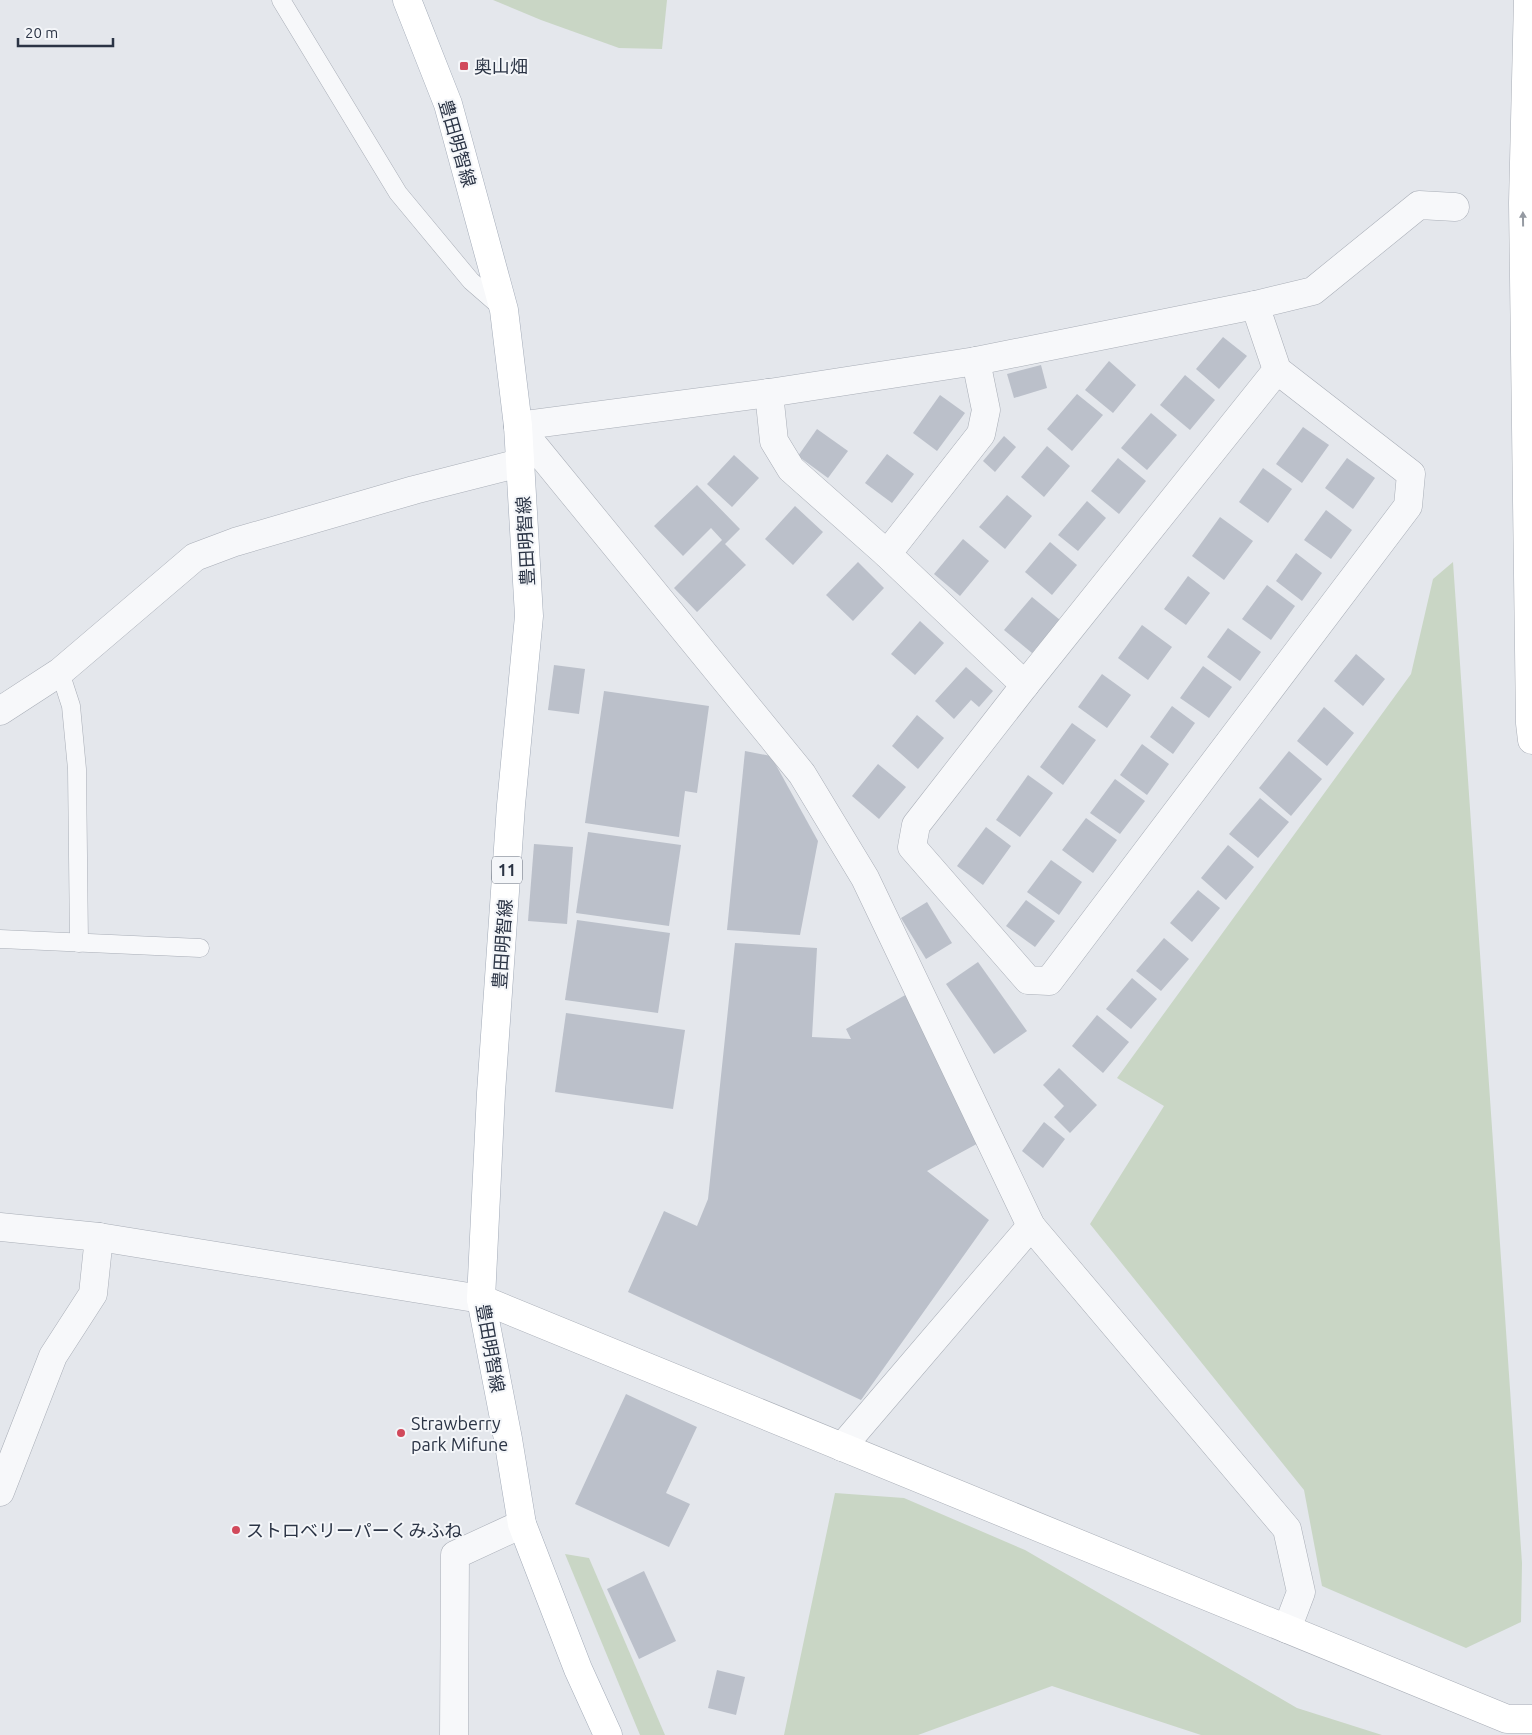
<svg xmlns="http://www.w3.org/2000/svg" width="1532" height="1735" viewBox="0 0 1532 1735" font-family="Ubuntu,'Noto Sans JP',sans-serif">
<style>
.green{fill:#c9d6c5}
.building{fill:#bbc0ca}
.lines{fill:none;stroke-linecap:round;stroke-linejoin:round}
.lane-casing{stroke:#a9aeb7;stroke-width:19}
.street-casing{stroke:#a9aeb7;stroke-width:29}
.secondary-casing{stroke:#a9aeb7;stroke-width:29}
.primary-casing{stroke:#a3abb8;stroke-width:29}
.lane{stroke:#f7f8fa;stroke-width:18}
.street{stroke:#f7f8fa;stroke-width:28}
.secondary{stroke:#fff;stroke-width:28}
.primary{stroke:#fff;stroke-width:28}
.oneway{fill:#959aa2}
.poi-dot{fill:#d1495b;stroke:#f4f6f9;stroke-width:2}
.labels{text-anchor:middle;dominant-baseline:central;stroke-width:4;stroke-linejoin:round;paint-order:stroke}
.shield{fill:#f4f6f9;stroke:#676e7b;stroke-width:1}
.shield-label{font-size:16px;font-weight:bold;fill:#2b3445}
.poi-label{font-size:18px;fill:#2b3445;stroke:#f4f6f9;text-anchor:start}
.street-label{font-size:18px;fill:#2b3445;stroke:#f4f6f9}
</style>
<rect width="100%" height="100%" fill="#e4e7ec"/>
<g class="green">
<polygon points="493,0 667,0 662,49 619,48 541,20"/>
<polygon points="1453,562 1522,1563 1521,1622 1466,1648 1322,1586 1304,1490 1090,1224 1164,1106 1117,1078 1411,674 1433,579"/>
<polygon points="835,1493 904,1498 1025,1550 1297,1708 1382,1735 1201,1735 1052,1686 918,1735 784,1735"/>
<polygon points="565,1554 589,1558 665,1735 640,1735"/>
</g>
<g class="building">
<polygon points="1223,337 1247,356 1219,389 1196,369"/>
<polygon points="1109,361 1136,385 1113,413 1085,390"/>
<polygon points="1041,365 1047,388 1014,398 1007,374"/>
<polygon points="1185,375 1215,400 1190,430 1160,405"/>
<polygon points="1077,394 1103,415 1072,451 1047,429"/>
<polygon points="940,395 965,413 937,451 913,433"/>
<polygon points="1151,413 1177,435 1147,470 1121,448"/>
<polygon points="1303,427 1329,445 1302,483 1276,464"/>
<polygon points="817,429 848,451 828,478 798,456"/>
<polygon points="1004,436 1016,447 995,472 983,461"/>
<polygon points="1047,446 1070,466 1044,497 1021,477"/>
<polygon points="887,454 914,474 892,503 865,483"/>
<polygon points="734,455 759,478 732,507 707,484"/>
<polygon points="1118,458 1146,481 1119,514 1091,491"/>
<polygon points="1347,458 1375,478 1353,509 1325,488"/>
<polygon points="1263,468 1292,489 1268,523 1239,502"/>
<polygon points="697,485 740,529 725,544 746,565 697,612 674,588 722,540 711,528 683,556 654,526"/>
<polygon points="1007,495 1032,516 1005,549 979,527"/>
<polygon points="1087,501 1106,518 1078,551 1058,535"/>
<polygon points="795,506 823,532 793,565 765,539"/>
<polygon points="1326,510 1352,530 1331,559 1304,540"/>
<polygon points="1220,517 1253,541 1224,580 1192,556"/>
<polygon points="963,539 989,561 960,596 934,574"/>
<polygon points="1050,542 1077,565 1052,595 1025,572"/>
<polygon points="1296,553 1322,573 1302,601 1276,581"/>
<polygon points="858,562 884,588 853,621 826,595"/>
<polygon points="1188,576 1210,593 1186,625 1164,609"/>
<polygon points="1267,585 1295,606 1271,640 1242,619"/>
<polygon points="1032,597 1060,620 1032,653 1004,630"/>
<polygon points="920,621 944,643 915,675 891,654"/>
<polygon points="1142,625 1172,647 1148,680 1118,658"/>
<polygon points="1228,628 1261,652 1240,681 1207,657"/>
<polygon points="1356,654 1385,679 1363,706 1334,681"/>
<polygon points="554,665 585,669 579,714 548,710"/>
<polygon points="1203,666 1232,687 1209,718 1180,698"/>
<polygon points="966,667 993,691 979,707 971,700 954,719 935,701"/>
<polygon points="1102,674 1131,695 1107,728 1078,707"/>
<polygon points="604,691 709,706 697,793 685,791 679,837 585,823"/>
<polygon points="1172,706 1195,723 1173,754 1150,737"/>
<polygon points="1324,707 1354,733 1327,766 1297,741"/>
<polygon points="917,715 944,738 918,769 892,746"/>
<polygon points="1072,723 1096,740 1063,785 1040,767"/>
<polygon points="1142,744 1169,764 1147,795 1120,775"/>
<polygon points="745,751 771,756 818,841 800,935 727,930"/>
<polygon points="1289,751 1322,779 1291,816 1259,788"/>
<polygon points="878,764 906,787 879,819 852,796"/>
<polygon points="1028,775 1053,793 1020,837 996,820"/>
<polygon points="1115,779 1145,801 1120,834 1090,813"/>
<polygon points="1260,798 1289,822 1258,858 1229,834"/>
<polygon points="1086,818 1117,840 1093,873 1062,850"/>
<polygon points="986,827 1011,846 983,885 957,866"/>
<polygon points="588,832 681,845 669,926 576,913"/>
<polygon points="534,844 573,847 567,924 528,921"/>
<polygon points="1228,845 1254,867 1226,900 1201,878"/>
<polygon points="1051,860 1082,882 1059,915 1027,892"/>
<polygon points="1198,890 1220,908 1192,942 1170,923"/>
<polygon points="1026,900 1055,921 1035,947 1006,926"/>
<polygon points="927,902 952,943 926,959 901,918"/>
<polygon points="577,920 670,933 658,1013 565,1000"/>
<polygon points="1164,938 1189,959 1161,991 1136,971"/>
<polygon points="735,943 817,948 812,1037 851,1039 846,1029 907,994 984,1140 927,1171 989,1220 861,1400 628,1292 664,1211 697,1226 708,1199"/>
<polygon points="978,962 1027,1031 994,1054 946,984"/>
<polygon points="1132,978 1157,999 1131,1029 1106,1009"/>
<polygon points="566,1013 685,1030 673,1109 555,1092"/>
<polygon points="1097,1015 1129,1042 1103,1073 1072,1046"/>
<polygon points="1059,1068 1097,1105 1070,1133 1054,1117 1064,1106 1043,1085"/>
<polygon points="1044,1122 1065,1139 1043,1168 1022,1151"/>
<polygon points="626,1394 697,1427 666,1493 690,1504 669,1547 575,1504"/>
<polygon points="644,1571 676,1641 639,1659 607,1589"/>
<polygon points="717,1670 745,1677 736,1715 708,1708"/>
</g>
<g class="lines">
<g class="lane-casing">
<g id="lane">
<polyline points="281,0 398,193 471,281 502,308"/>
<polyline points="60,672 71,706 77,769 79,943"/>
<polyline points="0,939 200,948"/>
</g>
</g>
<g class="street-casing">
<g id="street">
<polyline points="1255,305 1277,370 1411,474 1408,506 1049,981 1028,980 912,847 916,825 1025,685 1277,370"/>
<polyline points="769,393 774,441 791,469 887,554 1025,685"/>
<polyline points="518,426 802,774 865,878 1031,1226 1287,1529 1301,1592 1287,1629"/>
<polyline points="518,426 769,393 976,361 1255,305 1313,291 1419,205 1455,207"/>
<polyline points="887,554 981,434 986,410 976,361"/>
<polyline points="0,711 60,672 195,557 235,542 414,490 520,463"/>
<polyline points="0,1227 99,1237 481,1299"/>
<polyline points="842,1447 1031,1226"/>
<polyline points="0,1492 53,1356 93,1294 99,1237"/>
<polyline points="454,1735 455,1555 522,1524"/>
</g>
</g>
<g class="secondary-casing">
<g id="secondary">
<polyline points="1528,0 1523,203 1530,723 1532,740"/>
<polyline points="481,1299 1507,1719 1532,1719"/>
</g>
</g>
<g class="primary-casing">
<polyline id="primary" points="407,0 448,104 504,310 518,426 529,616 511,805 491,1093 481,1299 508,1439 522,1524 578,1669 608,1735"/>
</g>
<use href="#lane" class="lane"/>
<use href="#street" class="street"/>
<use href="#secondary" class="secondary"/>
<use href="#primary" class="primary"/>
</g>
<defs><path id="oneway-solid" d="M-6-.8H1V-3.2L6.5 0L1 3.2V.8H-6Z" transform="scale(1.25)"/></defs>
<use class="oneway" href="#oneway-solid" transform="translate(1523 219) rotate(-91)"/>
<g class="poi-dot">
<rect x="459" y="61" width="10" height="10" rx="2.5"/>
<circle cx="401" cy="1433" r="5"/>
<circle cx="236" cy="1530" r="5"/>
</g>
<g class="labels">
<rect class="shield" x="492" y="856.5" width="30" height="27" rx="4"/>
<g class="shield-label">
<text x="507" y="870">11</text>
</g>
<g class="poi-label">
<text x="474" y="66">奥山畑</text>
<text x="411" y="1423">Strawberry<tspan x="411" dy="21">park Mifune</tspan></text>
<text x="246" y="1530">ストロベリーパーくみふね</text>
</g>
<g class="street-label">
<text transform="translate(458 143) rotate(74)">豊田明智線</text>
<text transform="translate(525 541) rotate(-93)">豊田明智線</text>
<text transform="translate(502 944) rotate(-86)">豊田明智線</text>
<text transform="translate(491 1348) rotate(80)">豊田明智線</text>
</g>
</g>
<path d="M18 38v8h95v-8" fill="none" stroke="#2b3445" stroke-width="2.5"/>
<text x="25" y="38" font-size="15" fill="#2b3445" stroke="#f4f6f9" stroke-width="4" paint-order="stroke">20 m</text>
</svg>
